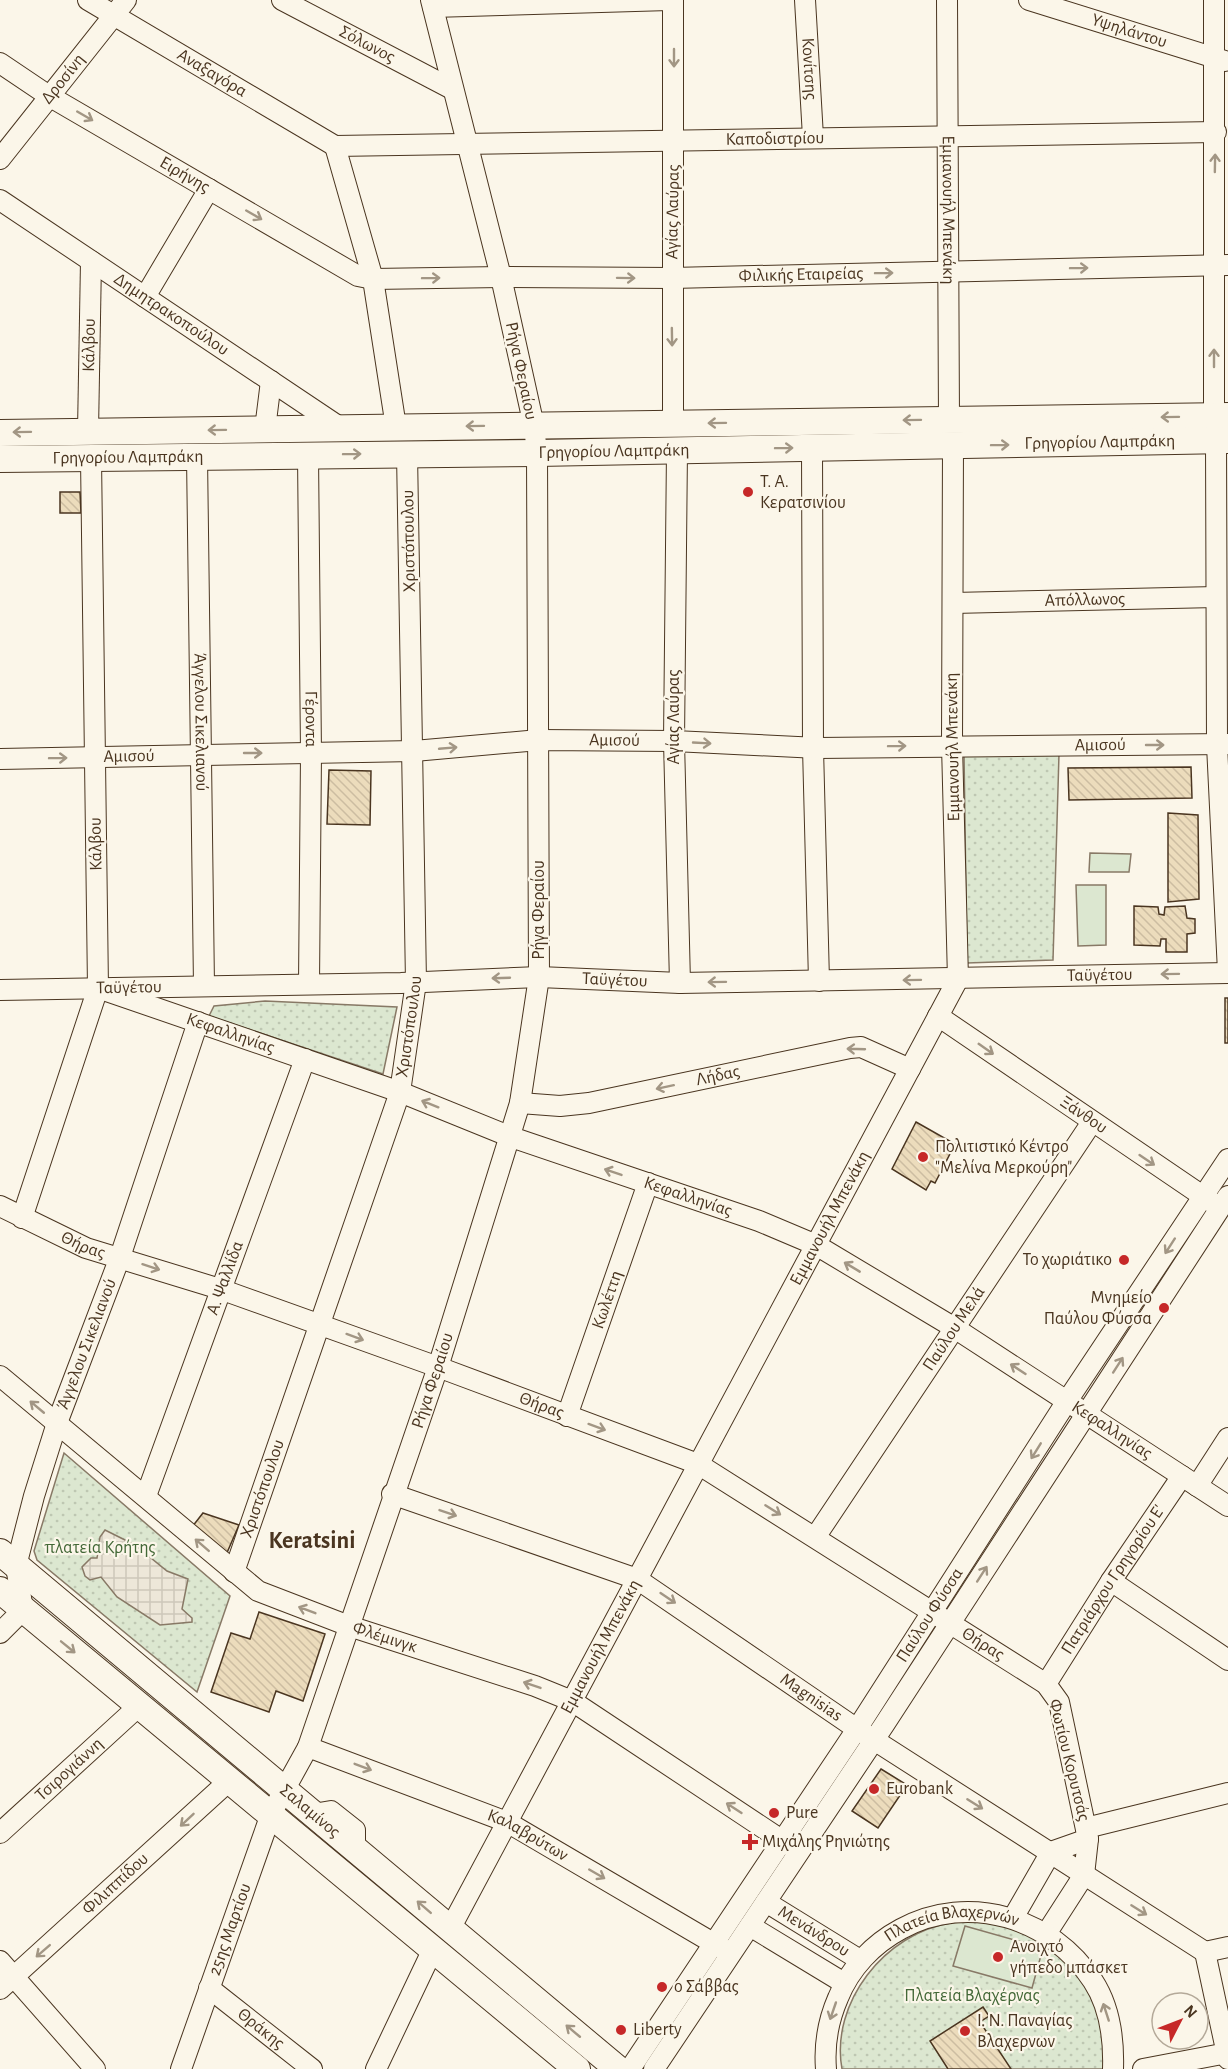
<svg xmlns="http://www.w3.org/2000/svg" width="1228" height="2069" viewBox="0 0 1228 2069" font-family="'Alegreya Sans',sans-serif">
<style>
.grass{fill:url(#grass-dots);stroke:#887966;stroke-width:1.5}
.garden{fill:#dce7d0;stroke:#887966;stroke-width:1.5}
.plaza{fill:url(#plaza-grid);stroke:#887966;stroke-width:1.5}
.building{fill:url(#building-back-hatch);stroke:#4a3520;stroke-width:1.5}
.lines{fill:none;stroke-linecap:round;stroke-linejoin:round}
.minor-casing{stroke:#4a3520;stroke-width:22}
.major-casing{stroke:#4a3520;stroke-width:28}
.minor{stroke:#fbf6e9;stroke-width:20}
.major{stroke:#fbf6e9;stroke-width:26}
.oneway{stroke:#a29684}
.poi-dot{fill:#c62828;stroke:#fbf6e9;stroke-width:2}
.labels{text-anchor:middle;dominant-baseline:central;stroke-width:4.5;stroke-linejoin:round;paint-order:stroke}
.street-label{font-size:18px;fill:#4a3520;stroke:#fbf6e9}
.poi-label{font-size:18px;fill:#4a3520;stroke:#fbf6e9;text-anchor:start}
.park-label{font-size:18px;fill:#436837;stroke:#fbf6e9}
.district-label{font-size:24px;font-weight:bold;fill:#4a3520;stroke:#fbf6e9}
</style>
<defs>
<pattern id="grass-dots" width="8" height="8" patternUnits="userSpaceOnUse" patternTransform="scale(1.5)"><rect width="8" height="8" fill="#dce7d0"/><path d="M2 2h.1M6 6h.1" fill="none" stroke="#bec7b2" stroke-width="1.8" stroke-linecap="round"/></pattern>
<pattern id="plaza-grid" width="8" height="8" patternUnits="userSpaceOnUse" patternTransform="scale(1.5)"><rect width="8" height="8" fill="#ede7d9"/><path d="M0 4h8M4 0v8" fill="none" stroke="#cdc7ba"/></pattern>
<pattern id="building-back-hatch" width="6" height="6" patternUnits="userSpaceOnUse" patternTransform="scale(1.5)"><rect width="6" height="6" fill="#ecdcbc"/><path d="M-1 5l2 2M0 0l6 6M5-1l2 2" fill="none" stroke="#ccbda1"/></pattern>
</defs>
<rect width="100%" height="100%" fill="#fbf6e9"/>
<g class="grass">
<polygon points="964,754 1059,754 1053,960 967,963"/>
<polygon points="265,1001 397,1007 383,1074 209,1016 214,1006"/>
<polygon points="64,1453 230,1596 197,1692 37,1560 34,1551"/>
<polygon points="328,1844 431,1930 484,1964 487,1969 431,1934 327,1847"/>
<path d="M992,1922L1032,1935L1066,1959L1091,1993L1105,2033V2069H842C830,2003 885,1933 951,1923C964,1921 979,1922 992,1922Z"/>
</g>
<g class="garden">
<polygon points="1090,853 1131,854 1129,872 1089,872"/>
<polygon points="1076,885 1106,885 1106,945 1078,946"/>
<polygon points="965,1926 1043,1948 1032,1988 953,1966"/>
</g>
<polygon class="plaza" points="105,1530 135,1545 167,1571 188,1579 182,1609 192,1618 192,1622 160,1625 117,1597 101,1577 90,1580 85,1576 82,1567 91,1558 97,1558 100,1537"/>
<g class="building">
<polygon points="60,492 80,492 81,513 60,513"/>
<polygon points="1191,767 1192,798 1069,800 1068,768"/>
<polygon points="329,770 371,771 370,825 327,824"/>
<polygon points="1168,813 1198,815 1199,899 1168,902"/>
<polygon points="1134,906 1158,907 1159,914 1164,915 1165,907 1185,906 1187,918 1195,919 1195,933 1187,934 1187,952 1166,952 1166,939 1161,939 1160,946 1134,945"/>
<rect x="1225" y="998" width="3" height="45"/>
<polygon points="916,1122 955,1144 935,1183 931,1181 926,1190 892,1169"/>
<polygon points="203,1513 239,1525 226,1555 192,1527"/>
<polygon points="259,1612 325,1634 303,1701 276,1691 269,1712 211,1692 231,1633 250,1639"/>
<polygon points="881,1769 907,1785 878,1828 852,1811"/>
<polygon points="983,2007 989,2016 980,2022 1011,2069 948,2069 930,2041"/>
</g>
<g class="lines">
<g class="minor-casing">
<g id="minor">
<path id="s1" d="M88,0L335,146"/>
<path id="s2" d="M282,0L452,89"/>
<polyline points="673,0 673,424"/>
<path id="s3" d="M805,0L813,137"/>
<path id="s4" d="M947,0L949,420"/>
<path id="s5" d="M1029,0L1225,61"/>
<polyline points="1214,0 1214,416"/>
<polyline points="433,7 669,0"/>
<path id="s6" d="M0,63L49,96L358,276L373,279L501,277L672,278L1228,265"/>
<path id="s7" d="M335,146L1216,132"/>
<polyline points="335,146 373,279 396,427"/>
<path id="s8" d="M0,159L126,0"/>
<path id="s9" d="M0,200L341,428"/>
<polyline points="145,297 209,189"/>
<polyline points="265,429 271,381"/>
<path id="s10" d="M88,431L91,261"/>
<polyline points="1216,441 1217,745 1228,972"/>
<polyline points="812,448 813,748 819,981"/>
<polyline points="677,450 674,741 680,983"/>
<path id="s11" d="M308,455L311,753L309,984"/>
<path id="s12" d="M197,456L204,986"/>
<path id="s13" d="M953,603L1216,597"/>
<path id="s14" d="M0,759L414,751L539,740L674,741L818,748L1228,744"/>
<path id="s15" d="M98,988L400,1092L511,1137L759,1221L816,1245L953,1327L1228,1506"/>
<path id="s16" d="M0,990L401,983L539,977L680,983L1228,973"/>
<path id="s17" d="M938,1016L1213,1203"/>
<path id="s18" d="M520,1103L560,1106L589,1103L850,1048L861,1047L910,1069"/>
<path id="s19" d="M0,1206L86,1248L220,1289L438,1367L698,1464L1046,1684L1059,1702L1088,1839L1084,1875L1046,1934"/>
<polyline points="22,1218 98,988 91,458"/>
<path id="s20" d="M0,1376L258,1591L349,1626L535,1686L572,1701L792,1847"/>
<path id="s21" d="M567,1416L648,1183"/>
<polyline points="1197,1486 1228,1438"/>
<path id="s22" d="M392,1494L637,1579L857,1729L1205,1952"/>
<path id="s23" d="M146,1496L305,1059"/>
<path id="s24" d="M816,1536L1092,1122"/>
<path id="s25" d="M234,1572L400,1092L416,982L407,453"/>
<polyline points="1111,1581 1228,1660"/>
<path id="s26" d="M0,1633L23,1610L16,1566L34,1496L57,1423L120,1257L198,1022"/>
<path id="s27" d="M1046,1684L1111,1581L1182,1476"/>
<path id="s28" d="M308,1747L507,1822L725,1950"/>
<polyline points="313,1814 331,1811 355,1830 355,1849"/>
<polyline points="1086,1828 1228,1793"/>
<path id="s29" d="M0,1833L140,1705"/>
<path id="s30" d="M766,1902L860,1960"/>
<polyline points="1013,1918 1051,1852 1088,1839"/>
<polyline points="750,1926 844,1983"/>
<path id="s31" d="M450,1929L958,979L952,745L953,445"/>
<polyline points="1205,1952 1228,2059"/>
<polyline points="1205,1952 1228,1947"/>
<polyline points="0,1961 95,2069"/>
<path id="s32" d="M209,1988L312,2069"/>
<path id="s33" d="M0,1989L230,1780"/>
<path id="s34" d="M181,2069L271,1814L308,1747L438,1367L520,1103L539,977L537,453L534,426L501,277L431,0"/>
<polyline points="376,2069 433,1949"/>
<path id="s35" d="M630,2069L857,1729L1067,1401L1228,1159"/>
<polyline points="654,2069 884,1725 1228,1196"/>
<path id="s36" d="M826,2069C824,2044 828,2021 838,1998C850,1968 873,1944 901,1929C969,1892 1052,1918 1093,1981C1110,2007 1114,2039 1113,2069"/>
<polyline points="1143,2069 1227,2053"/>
</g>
</g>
<g class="major-casing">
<g id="major">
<polyline points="0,433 1228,416"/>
<path id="s37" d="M0,459L537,453L1228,440"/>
<path id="s38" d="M0,1552L618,2069"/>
<polyline points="0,1590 577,2069"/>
</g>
</g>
<use href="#minor" class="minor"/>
<use href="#major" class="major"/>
</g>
<defs><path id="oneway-shaft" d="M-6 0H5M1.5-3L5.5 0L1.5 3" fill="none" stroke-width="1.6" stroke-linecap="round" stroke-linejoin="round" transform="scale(1.5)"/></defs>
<g class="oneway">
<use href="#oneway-shaft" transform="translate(674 58) rotate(90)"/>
<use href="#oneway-shaft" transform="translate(85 116) rotate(30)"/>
<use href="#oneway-shaft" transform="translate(1215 163) rotate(-89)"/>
<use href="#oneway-shaft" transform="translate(254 215) rotate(30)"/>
<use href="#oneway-shaft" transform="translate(1079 268) rotate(-1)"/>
<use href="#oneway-shaft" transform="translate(884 273) rotate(-1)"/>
<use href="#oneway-shaft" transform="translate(431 278) rotate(-1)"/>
<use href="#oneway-shaft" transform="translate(626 278) rotate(1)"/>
<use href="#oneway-shaft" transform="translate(672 337) rotate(89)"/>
<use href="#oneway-shaft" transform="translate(1214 358) rotate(-90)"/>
<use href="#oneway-shaft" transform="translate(1170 417) rotate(179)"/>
<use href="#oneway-shaft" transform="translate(912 420) rotate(179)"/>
<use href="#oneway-shaft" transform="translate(717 423) rotate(179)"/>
<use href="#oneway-shaft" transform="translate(475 426) rotate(179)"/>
<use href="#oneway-shaft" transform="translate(217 430) rotate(179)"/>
<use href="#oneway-shaft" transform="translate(22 432) rotate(179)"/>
<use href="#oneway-shaft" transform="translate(1000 445) rotate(-1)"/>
<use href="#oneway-shaft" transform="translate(784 448) rotate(-1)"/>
<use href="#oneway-shaft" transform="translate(352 454) rotate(-1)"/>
<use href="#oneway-shaft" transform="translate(702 743) rotate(3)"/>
<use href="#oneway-shaft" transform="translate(1155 745)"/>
<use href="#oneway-shaft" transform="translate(897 746) rotate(-1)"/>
<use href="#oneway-shaft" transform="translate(448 748) rotate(-5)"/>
<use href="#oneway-shaft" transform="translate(253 753)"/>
<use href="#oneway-shaft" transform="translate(58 758) rotate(-1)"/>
<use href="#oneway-shaft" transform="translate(1170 974) rotate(179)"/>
<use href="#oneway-shaft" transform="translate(501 978) rotate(178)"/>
<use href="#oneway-shaft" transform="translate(912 980) rotate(179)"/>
<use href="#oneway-shaft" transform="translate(717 982) rotate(179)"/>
<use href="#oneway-shaft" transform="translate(856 1049) rotate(-178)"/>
<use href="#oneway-shaft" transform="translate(986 1049) rotate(35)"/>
<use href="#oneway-shaft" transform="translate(665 1087) rotate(168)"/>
<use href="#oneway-shaft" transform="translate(430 1104) rotate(-158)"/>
<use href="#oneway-shaft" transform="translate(1147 1160) rotate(34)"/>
<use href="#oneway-shaft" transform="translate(613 1172) rotate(-161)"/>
<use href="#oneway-shaft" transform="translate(1170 1246) rotate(123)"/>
<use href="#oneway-shaft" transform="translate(151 1267) rotate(18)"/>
<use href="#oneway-shaft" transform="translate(852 1267) rotate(-149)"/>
<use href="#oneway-shaft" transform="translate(355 1337) rotate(20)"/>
<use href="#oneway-shaft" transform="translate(1118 1365) rotate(-57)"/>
<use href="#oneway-shaft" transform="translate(1018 1369) rotate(-147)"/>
<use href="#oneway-shaft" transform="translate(37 1407) rotate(-140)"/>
<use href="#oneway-shaft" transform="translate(597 1427) rotate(20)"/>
<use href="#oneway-shaft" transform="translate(1036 1451) rotate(122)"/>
<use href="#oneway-shaft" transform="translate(773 1510) rotate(32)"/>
<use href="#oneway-shaft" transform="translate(448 1513) rotate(19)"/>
<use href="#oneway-shaft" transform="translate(202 1545) rotate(-139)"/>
<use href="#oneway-shaft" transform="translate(982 1574) rotate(-57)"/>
<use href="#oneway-shaft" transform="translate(668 1598) rotate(34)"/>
<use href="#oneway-shaft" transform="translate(307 1610) rotate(-159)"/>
<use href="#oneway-shaft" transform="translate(68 1647) rotate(39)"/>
<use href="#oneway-shaft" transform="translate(532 1685) rotate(-161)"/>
<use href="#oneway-shaft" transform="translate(363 1767) rotate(21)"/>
<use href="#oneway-shaft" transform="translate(975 1804) rotate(32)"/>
<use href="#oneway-shaft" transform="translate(734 1808) rotate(-147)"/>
<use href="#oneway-shaft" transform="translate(187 1820) rotate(137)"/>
<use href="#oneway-shaft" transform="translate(597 1874) rotate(30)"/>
<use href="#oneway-shaft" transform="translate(424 1907) rotate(-139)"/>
<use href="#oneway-shaft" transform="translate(1139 1910) rotate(32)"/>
<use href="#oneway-shaft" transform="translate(43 1951) rotate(139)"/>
<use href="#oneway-shaft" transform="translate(833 2011) rotate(109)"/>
<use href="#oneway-shaft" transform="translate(1106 2012) rotate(-108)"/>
<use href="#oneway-shaft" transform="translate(573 2031) rotate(-140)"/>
</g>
<g class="poi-dot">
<circle cx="748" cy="492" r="6"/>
<circle cx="923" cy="1157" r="6"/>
<circle cx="1124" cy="1260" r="6"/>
<circle cx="1164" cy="1308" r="6"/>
<circle cx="874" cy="1789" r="6"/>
<circle cx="774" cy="1813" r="6"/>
<path d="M747 1833h6v6h6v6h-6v6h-6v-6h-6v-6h6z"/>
<circle cx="998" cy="1957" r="6"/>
<circle cx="662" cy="1987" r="6"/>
<circle cx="621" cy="2030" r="6"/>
<circle cx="965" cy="2031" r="6"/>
</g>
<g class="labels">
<g class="street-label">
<text stroke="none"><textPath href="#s5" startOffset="105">Υψηλάντου</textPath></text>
<text stroke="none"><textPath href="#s2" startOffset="96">Σόλωνος</textPath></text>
<text stroke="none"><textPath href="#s3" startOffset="69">Κονίτσης</textPath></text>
<text stroke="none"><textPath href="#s1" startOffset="144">Αναξαγόρα</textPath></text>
<text stroke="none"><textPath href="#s8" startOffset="102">Δροσίνη</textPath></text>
<text stroke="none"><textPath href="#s7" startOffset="440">Καποδιστρίου</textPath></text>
<text stroke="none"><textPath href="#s6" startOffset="216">Ειρήνης</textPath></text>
<text stroke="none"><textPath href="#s4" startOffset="210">Εμμανουήλ Μπενάκη</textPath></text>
<text transform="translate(673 212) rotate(-89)">Αγίας Λαύρας</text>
<text stroke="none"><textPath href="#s6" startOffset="860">Φιλικής Εταιρείας</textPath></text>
<text stroke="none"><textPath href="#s9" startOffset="206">Δημητρακοπούλου</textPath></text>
<text stroke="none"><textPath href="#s10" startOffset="86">Κάλβου</textPath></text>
<text transform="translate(521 371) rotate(78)">Ρήγα Φεραίου</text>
<text stroke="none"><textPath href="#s37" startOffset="1100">Γρηγορίου Λαμπράκη</textPath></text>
<text stroke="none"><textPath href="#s37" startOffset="614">Γρηγορίου Λαμπράκη</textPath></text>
<text stroke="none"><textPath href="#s37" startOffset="128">Γρηγορίου Λαμπράκη</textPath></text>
<text transform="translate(409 541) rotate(-91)">Χριστόπουλου</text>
<text stroke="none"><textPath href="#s13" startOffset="132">Απόλλωνος</textPath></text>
<text transform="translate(674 717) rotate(-90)">Αγίας Λαύρας</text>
<text stroke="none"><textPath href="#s11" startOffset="264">Γέροντα</textPath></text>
<text stroke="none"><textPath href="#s12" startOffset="266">Άγγελου Σικελιανού</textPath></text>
<text stroke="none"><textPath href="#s14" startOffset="615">Αμισού</textPath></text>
<text stroke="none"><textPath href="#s14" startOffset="1101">Αμισού</textPath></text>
<text transform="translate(953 747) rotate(-91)">Εμμανουήλ Μπενάκη</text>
<text stroke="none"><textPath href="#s14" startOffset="129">Αμισού</textPath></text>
<text transform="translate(96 844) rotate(-91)">Κάλβου</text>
<text transform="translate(539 910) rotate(-90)">Ρήγα Φεραίου</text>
<text stroke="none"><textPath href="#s16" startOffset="1100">Ταϋγέτου</textPath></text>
<text stroke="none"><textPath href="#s16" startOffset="615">Ταϋγέτου</textPath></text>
<text stroke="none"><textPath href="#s16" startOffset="129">Ταϋγέτου</textPath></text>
<text stroke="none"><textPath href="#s25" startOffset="574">Χριστόπουλου</textPath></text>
<text stroke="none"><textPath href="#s15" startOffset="140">Κεφαλληνίας</textPath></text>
<text stroke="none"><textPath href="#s18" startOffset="201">Λήδας</textPath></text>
<text stroke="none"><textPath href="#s17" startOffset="176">Ξάνθου</textPath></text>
<text stroke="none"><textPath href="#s15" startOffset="626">Κεφαλληνίας</textPath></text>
<text stroke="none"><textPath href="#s31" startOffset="806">Εμμανουήλ Μπενάκη</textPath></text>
<text stroke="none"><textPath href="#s19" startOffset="92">Θήρας</textPath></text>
<text stroke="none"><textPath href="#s23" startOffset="232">Α. Ψαλλίδα</textPath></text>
<text stroke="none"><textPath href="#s21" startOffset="123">Κωλέττη</textPath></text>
<text stroke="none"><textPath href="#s24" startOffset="249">Παύλου Μελά</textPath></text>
<text stroke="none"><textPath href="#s26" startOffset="310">Άγγελου Σικελιανού</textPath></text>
<text stroke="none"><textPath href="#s34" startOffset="734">Ρήγα Φεραίου</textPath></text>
<text stroke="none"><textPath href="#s19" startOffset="578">Θήρας</textPath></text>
<text stroke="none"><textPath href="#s15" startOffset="1112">Κεφαλληνίας</textPath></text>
<text stroke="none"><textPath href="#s25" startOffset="88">Χριστόπουλου</textPath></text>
<text stroke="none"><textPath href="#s27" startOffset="124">Πατριάρχου Γρηγορίου Ε'</textPath></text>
<text stroke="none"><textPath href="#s35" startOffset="544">Παύλου Φύσσα</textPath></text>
<text stroke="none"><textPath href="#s20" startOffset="471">Φλέμινγκ</textPath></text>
<text stroke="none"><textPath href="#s19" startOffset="1082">Θήρας</textPath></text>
<text stroke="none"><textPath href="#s31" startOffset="320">Εμμανουήλ Μπενάκη</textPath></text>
<text stroke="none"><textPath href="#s22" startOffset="470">Magnisias</textPath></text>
<text transform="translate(1069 1760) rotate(76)">Φωτίου Κορυτσάς</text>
<text stroke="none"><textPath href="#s29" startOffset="94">Τσιρογιάννη</textPath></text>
<text stroke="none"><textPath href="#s38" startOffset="404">Σαλαμίνος</textPath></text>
<text stroke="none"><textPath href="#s28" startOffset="237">Καλαβρύτων</textPath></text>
<text stroke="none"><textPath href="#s33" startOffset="156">Φιλιππίδου</textPath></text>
<text stroke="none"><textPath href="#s34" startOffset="148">25ης Μαρτίου</textPath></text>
<text stroke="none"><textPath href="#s30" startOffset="56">Μενάνδρου</textPath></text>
<text stroke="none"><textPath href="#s36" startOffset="220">Πλατεία Βλαχερνών</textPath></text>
<text stroke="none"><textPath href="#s32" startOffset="66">Θράκης</textPath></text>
</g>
<g class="poi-label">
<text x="760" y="482">Τ. Α.<tspan x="760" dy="21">Κερατσινίου</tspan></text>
<text x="935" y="1147">Πολιτιστικό Κέντρο<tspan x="935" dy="21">"Μελίνα Μερκούρη"</tspan></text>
<text x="1112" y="1260" text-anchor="end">Το χωριάτικο</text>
<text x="1152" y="1298" text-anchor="end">Μνημείο<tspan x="1152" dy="21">Παύλου Φύσσα</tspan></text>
<text x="886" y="1789">Eurobank</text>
<text x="786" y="1813">Pure</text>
<text x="762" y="1842">Μιχάλης Ρηνιώτης</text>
<text x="1010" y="1947">Ανοιχτό<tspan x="1010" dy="21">γήπεδο μπάσκετ</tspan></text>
<text x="674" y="1987">ο Σάββας</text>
<text x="977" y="2021">Ι. Ν. Παναγίας<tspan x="977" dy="21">Βλαχερνων</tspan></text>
<text x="633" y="2030">Liberty</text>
</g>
<g class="park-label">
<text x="100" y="1548">πλατεία Κρήτης</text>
<text x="972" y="1996">Πλατεία Βλαχέρνας</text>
</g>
<g class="district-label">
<text x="312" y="1541">Keratsini</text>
</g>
</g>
<g transform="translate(1180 2021) rotate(48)"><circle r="28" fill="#fbf6e9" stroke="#b4a999" stroke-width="1.5"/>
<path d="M0-4.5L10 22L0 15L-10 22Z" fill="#c62828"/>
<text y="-9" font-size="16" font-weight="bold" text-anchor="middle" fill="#4a3520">N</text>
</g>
</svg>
